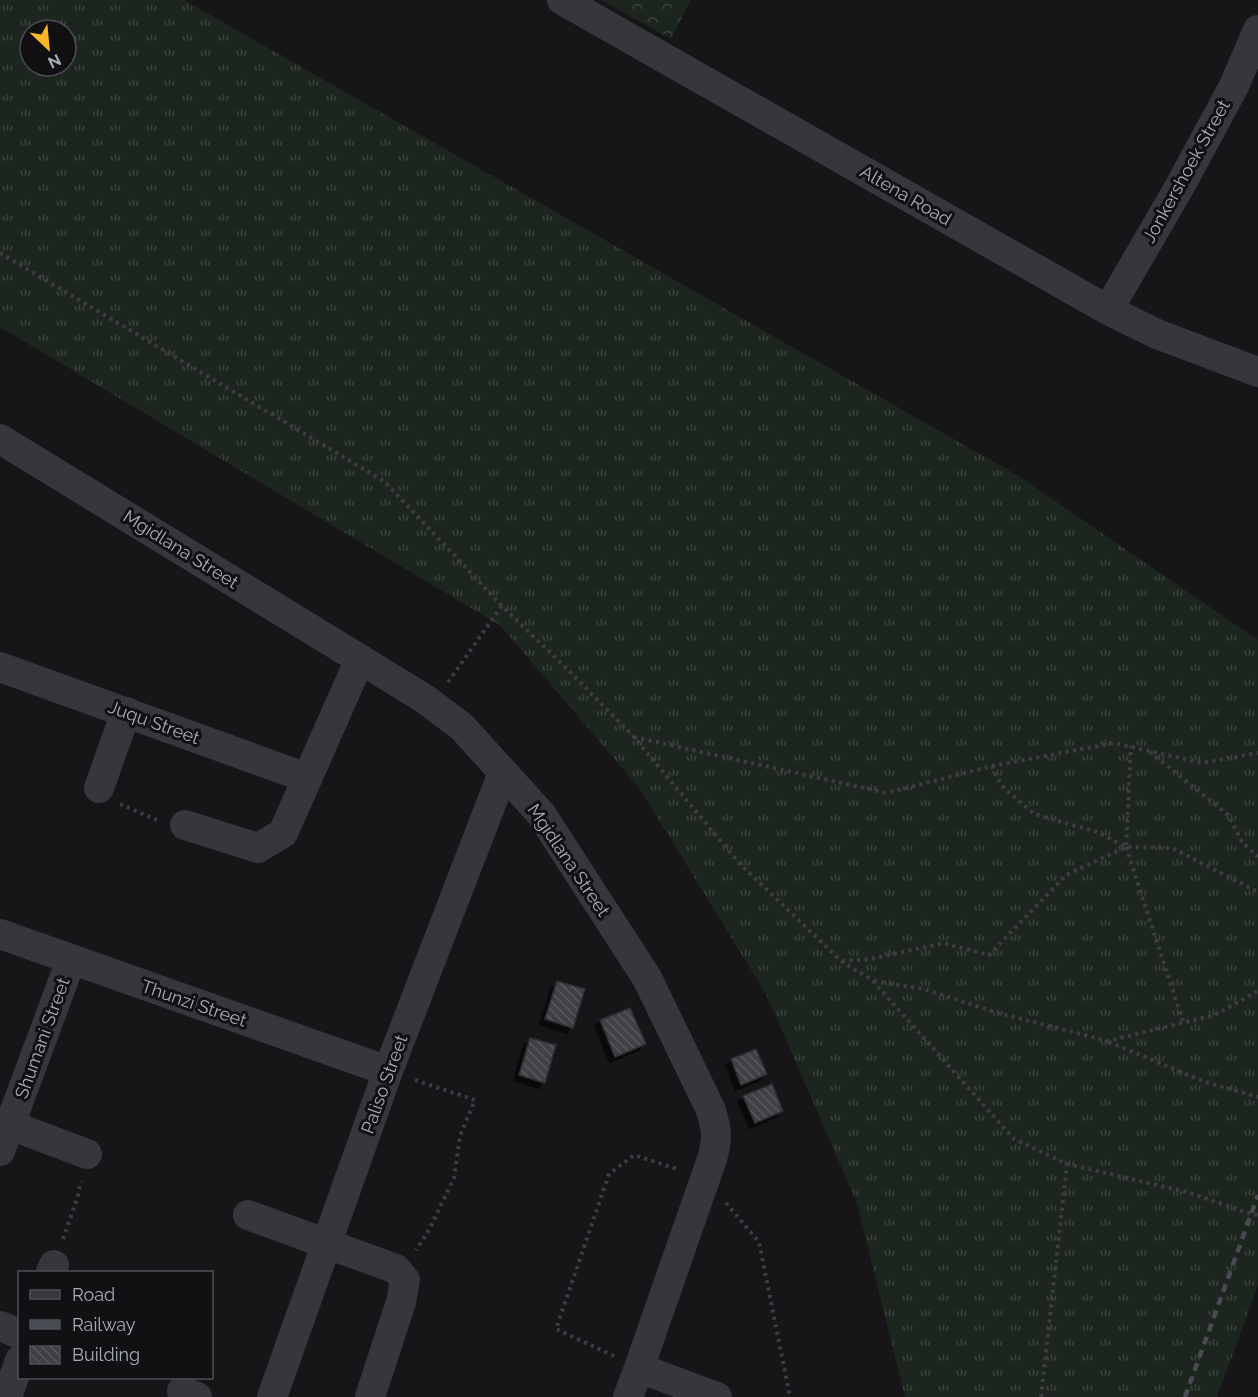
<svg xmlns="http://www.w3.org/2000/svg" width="1258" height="1397" viewBox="0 0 1258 1397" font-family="Raleway,sans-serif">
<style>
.grass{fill:url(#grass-tufts);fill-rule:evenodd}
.park{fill:url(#park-crowns)}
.building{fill:url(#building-back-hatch);stroke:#2f2f34;stroke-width:1.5;filter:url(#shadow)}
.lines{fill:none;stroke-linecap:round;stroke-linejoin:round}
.path{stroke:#3c3e44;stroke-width:4;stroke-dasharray:3 4.5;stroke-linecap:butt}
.minor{stroke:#36373d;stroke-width:30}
.rail{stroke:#494b52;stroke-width:4.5;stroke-dasharray:8 6;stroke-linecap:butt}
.labels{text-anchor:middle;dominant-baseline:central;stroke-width:6;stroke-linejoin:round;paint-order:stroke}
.street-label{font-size:18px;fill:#a7acb8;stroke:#111113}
</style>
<defs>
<pattern id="grass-tufts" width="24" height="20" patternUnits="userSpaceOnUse" patternTransform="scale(1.5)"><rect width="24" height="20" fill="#1d261e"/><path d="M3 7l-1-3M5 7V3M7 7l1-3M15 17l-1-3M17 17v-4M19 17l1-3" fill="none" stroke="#3b433d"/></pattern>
<pattern id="park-crowns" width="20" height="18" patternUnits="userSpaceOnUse" patternTransform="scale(1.5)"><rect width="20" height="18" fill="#1d261e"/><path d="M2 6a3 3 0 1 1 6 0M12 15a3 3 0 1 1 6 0" fill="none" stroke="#3b433d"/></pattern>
<pattern id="building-back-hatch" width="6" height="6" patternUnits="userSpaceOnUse" patternTransform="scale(1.5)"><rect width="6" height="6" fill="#3f4045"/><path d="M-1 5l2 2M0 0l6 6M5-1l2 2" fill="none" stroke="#58595e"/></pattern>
<filter id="shadow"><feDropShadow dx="-5.5" dy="5.5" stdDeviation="0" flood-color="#0009"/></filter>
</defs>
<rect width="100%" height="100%" fill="#161618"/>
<path class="grass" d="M0,0H184L1020,477L1258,640V1285L1217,1397H905L857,1203L766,994L640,789L501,626L0,327ZM30,30H66V66H30Z"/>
<polygon class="park" points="602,0 691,0 671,39"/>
<g class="building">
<polygon points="557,981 585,989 573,1028 545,1019"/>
<polygon points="630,1008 646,1044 615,1057 600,1020"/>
<polygon points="530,1038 556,1045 545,1083 519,1075"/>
<polygon points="756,1049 767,1074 741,1085 731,1059"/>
<polygon points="772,1084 783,1111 755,1123 743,1096"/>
</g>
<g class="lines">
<g class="path">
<polyline points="0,253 384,481 502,606 562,664 633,736 739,863 841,961 872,980 1014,1139 1067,1164 1187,1192 1251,1214 1258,1215"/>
<polyline points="448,682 502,606"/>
<polyline points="634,737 887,793 992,766 1114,743 1202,763 1258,753"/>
<polyline points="1150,752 1228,815 1242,842 1258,857"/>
<polyline points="992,766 1001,785 1034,814 1097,832 1126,847 1131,746"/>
<polyline points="120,804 157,820"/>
<polyline points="1126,847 1183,1022"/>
<polyline points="842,961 871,959 944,943 989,955 1066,875 1126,847 1172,848 1258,892"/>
<polyline points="874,981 924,989 998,1013 1108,1041 1215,1015 1258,991"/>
<polyline points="1109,1042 1205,1082 1258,1097"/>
<polyline points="415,1080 475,1100 460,1136 454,1178 429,1230 416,1250"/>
<polyline points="726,1203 759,1242 790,1397"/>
<polyline points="63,1239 77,1199 81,1181"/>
<polyline points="614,1356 556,1329 609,1174 634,1155 680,1170"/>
<polyline points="1041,1397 1067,1164"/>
</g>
<g class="minor">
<polyline points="562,0 1108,310 1157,334 1258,372"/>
<polyline points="1108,310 1180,186 1234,86 1258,30"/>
<path d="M0,439L425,699L462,727L541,814L647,978L710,1108C717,1129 718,1138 712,1159L639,1368L717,1397"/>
<polyline points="0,667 307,778"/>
<polyline points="99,788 126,712"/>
<polyline points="185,825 258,848 283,833 360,659"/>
<polyline points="0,934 388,1071"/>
<polyline points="10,1125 87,1154"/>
<polyline points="0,1151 71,960"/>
<polyline points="248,1215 396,1269 405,1280 401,1302 370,1397"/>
<polyline points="51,1272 54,1265"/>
<polyline points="0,1326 20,1334"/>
<polyline points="182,1391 197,1397"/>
<polyline points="7,1397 20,1360"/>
<polyline points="272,1397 388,1071 503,773"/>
<polyline points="628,1397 639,1368"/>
</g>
<polyline class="rail" points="1185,1397 1258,1195"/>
</g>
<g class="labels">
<g class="street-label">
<text transform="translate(1186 171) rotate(-61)">Jonkershoek Street</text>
<text transform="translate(906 195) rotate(30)">Altena Road</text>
<text transform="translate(181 549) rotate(32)">Mgidlana Street</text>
<text transform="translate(154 722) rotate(20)">Juqu Street</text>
<text transform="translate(569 860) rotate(56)">Mgidlana Street</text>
<text transform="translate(194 1003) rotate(19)">Thunzi Street</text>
<text transform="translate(42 1038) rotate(-70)">Shumani Street</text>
<text transform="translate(384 1084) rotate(-70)">Paliso Street</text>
</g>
</g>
<rect x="18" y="1271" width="195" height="108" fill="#111113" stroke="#4d4f55" stroke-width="1.5"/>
<rect x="30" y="1290" width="30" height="9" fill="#36373d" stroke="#4d4f55" stroke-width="1.5"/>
<text x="72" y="1301" font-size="18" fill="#a7acb8">Road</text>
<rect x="30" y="1320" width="30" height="9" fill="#494b52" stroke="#4d4f55" stroke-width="1.5"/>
<text x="72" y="1331" font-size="18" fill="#a7acb8">Railway</text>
<rect x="30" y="1346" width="30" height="18" fill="url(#building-back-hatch)" stroke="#4d4f55" stroke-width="1.5"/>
<text x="72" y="1361" font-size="18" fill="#a7acb8">Building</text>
<g transform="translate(48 48) rotate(154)"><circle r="28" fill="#111113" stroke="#4d4f55" stroke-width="1.5"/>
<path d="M0-4.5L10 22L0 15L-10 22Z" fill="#fbb62a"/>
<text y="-9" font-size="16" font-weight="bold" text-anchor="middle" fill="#a7acb8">N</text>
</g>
</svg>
